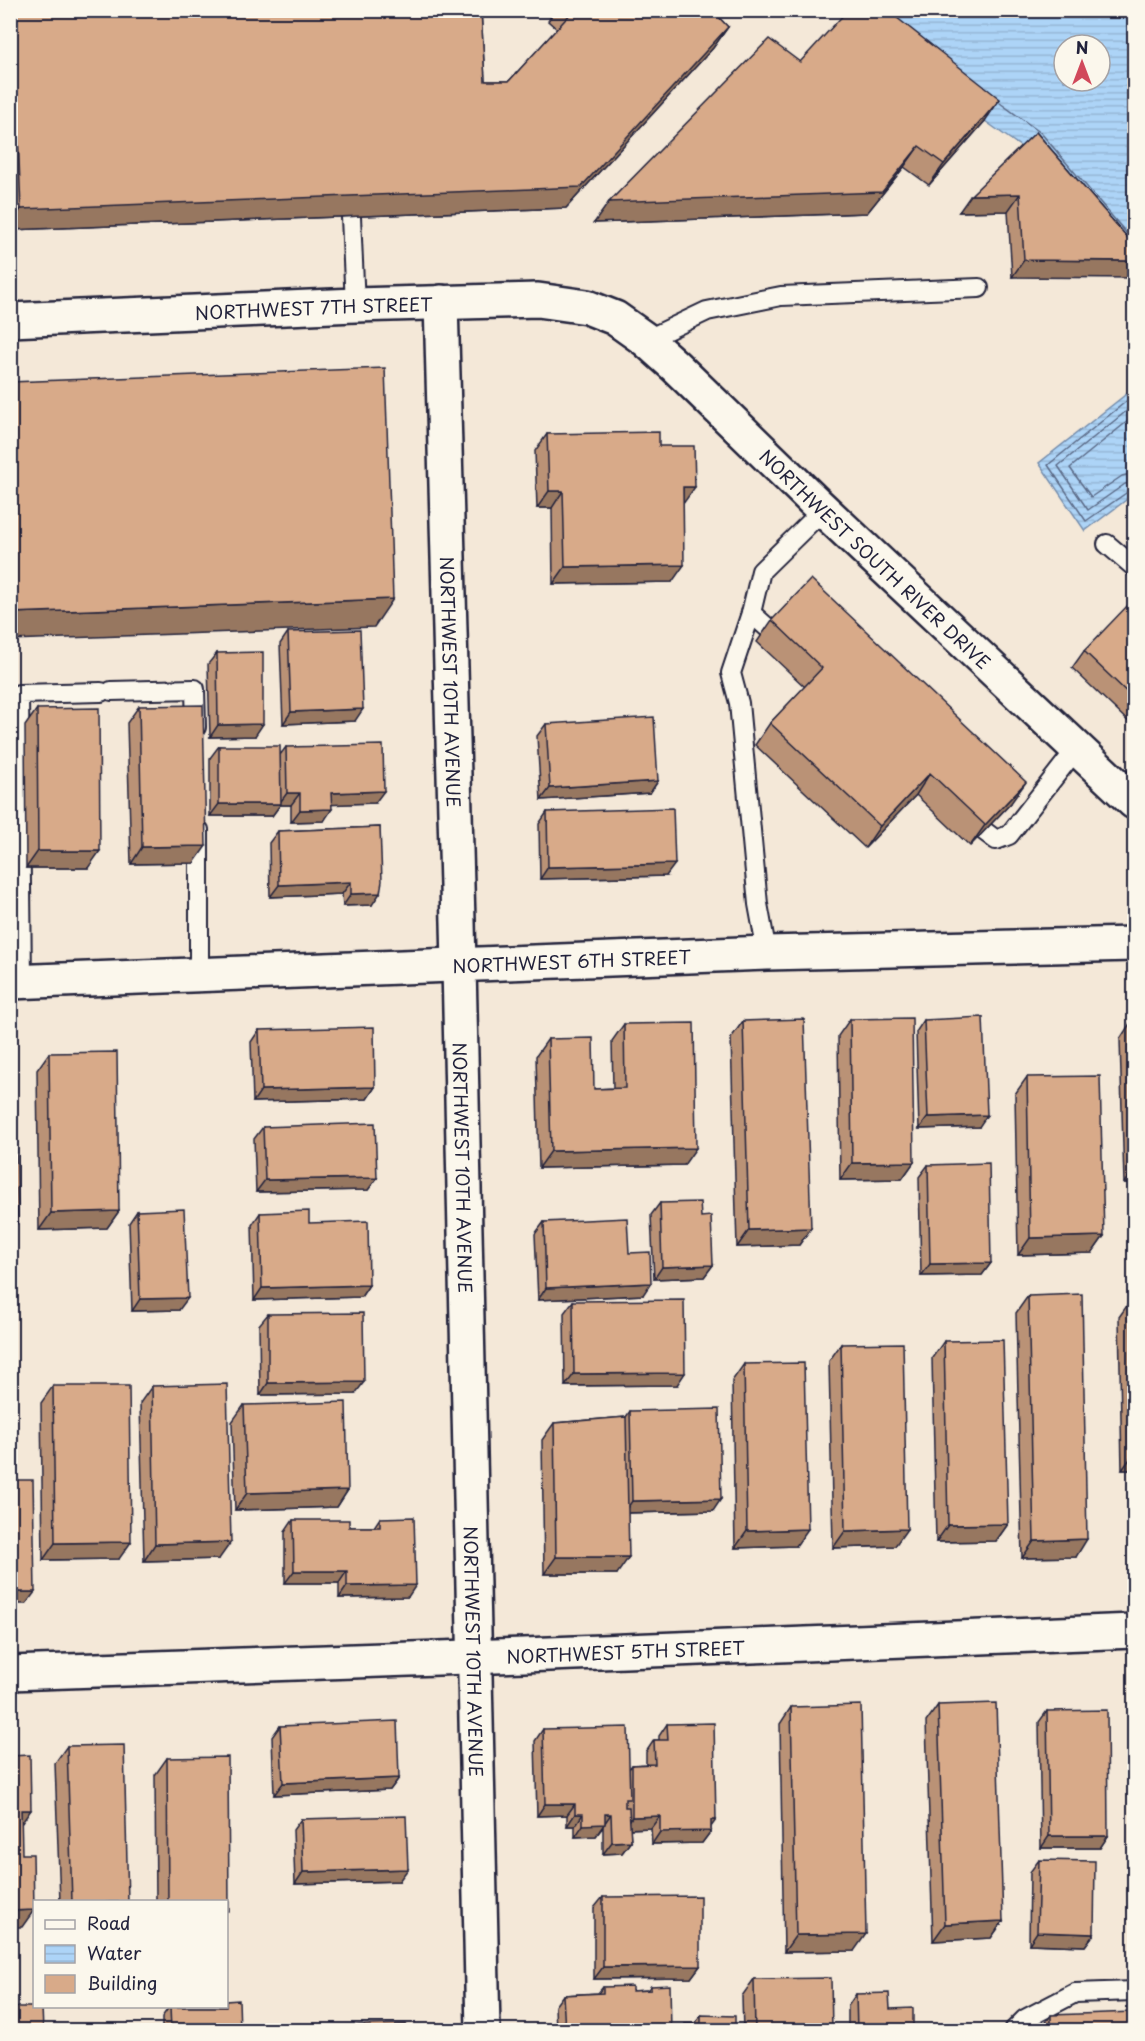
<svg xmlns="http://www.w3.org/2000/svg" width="1145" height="2041" viewBox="0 0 1145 2041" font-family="'Playpen Sans',sans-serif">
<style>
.water{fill:url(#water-rules);stroke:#758dac;stroke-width:1.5;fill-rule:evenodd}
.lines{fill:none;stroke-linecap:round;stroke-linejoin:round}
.shore{stroke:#5a6986;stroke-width:1.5}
.lane-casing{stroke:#22223b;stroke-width:22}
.street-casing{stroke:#22223b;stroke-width:38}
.secondary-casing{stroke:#22223b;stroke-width:38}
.lane{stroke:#fbf7ec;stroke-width:18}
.street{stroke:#fbf7ec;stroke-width:33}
.secondary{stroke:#fbf7ec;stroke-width:33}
.wall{fill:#ba9276;stroke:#22223b;stroke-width:1.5}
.shaded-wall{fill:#977760;stroke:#22223b;stroke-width:1.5}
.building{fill:#d8aa89;stroke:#22223b;stroke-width:1.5}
.labels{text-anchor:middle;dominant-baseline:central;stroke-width:4.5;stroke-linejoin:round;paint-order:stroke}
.street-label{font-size:18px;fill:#22223b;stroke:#fbf7ec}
</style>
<defs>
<pattern id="water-rules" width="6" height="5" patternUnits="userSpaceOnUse" patternTransform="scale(1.5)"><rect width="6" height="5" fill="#add4f7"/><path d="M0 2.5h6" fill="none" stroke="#95b6d5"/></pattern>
</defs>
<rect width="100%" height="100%" fill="#f4e8d8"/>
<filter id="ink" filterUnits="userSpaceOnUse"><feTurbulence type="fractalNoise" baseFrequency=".0167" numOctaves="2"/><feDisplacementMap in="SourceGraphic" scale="12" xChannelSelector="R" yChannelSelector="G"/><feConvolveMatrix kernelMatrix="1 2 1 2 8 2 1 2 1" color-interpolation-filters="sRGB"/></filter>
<g filter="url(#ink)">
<g class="water">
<path d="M845,11H1134V276L1024,149L985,121ZM1064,45H1100V81H1064Z"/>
<polygon points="1134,388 1134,494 1085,531 1039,463"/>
</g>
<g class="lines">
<g class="shore">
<polyline points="1000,103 1041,133 1134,242"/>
<polyline points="1134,395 1048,465 1086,521 1129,491 1134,489"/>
<polyline points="1134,405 1058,466 1088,510 1125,484 1134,482"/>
<polyline points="1134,416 1070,468 1091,497 1122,476 1134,473"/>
</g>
<g class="lane-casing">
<g id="lane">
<polyline points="351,217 355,305"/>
<polyline points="646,340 707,311 781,296 979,288"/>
<polyline points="1107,544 1134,567"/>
<polyline points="751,613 769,629"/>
<polyline points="111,691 195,689 196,727"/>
<polyline points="984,831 996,840 1009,835 1077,748"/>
<polyline points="767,953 758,904 739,703 731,673 751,613 761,571 823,510"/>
<polyline points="199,975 199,830"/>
<polyline points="22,981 19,694 101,692"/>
<polyline points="1014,2030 1025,2019 1075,1993 1134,1991"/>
</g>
</g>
<g class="street-casing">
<g id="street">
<path id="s1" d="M441,302L458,922L483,2030"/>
<path id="s2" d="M10,982L767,953L1134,944"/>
<path id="s3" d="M10,1673L524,1655L1134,1631"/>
</g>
</g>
<g class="secondary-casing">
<g id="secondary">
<path id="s4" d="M10,320L355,305L538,300L587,307L615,318L646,340L675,366L815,502L1134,802"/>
</g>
</g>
<use href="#lane" class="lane"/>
<use href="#street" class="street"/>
<use href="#secondary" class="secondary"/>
</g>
<g class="wall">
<polygon points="10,10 481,10 485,81 509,81 557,29 548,21 555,10 712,10 728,27 713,48 566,208 10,230"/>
<polygon points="800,62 985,121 929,185 904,167 867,213 594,223"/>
<polygon points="1036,132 1134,245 1012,277 1008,211 959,212"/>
<polygon points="547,434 659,446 683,504 672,582 553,584 552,508 537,508 535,451"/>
<polygon points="1134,610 1134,727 1072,668 1084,651"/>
<polygon points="772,620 1011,803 970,846 916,795 865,848 755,745 770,723 805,687 757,642"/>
<polygon points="288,632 355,721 283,724 280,644"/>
<polygon points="217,653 255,736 210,737 208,664"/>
<polygon points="139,706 194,863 131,864 127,723"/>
<polygon points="37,709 88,868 26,868 25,726"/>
<polygon points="546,724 658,781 650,793 541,800 537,736"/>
<polygon points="219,746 280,755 286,747 375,803 332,804 324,821 291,822 291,805 280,805 272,816 210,816 210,758"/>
<polygon points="547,812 666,876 540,879 539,824"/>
<polygon points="380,827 372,905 343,906 342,894 270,897 269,843 278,831"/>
<polygon points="850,1019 914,1162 902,1179 840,1180 838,1036"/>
<polygon points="924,1020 979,1127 919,1129 916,1032"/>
<polygon points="743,1021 811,1228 799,1245 737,1247 731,1038"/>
<polygon points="1134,1021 1134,1183 1124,1183 1120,1039 1131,1022"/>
<polygon points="624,1024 684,1165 539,1168 536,1056 548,1039 594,1089 613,1088 612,1041"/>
<polygon points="259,1030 375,1087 367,1099 253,1102 251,1042"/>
<polygon points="49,1053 119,1211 107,1228 39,1230 37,1070"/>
<polygon points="1027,1077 1104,1236 1092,1253 1018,1255 1015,1094"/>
<polygon points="263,1127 377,1178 368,1190 256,1192 254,1139"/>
<polygon points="928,1165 991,1263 982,1275 921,1276 919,1177"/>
<polygon points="660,1203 701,1217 713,1265 704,1277 654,1279 651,1215"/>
<polygon points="137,1211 179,1310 132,1311 129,1223"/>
<polygon points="260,1213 309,1223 369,1285 361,1297 254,1300 252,1225"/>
<polygon points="544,1222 629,1253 643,1295 538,1300 535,1234"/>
<polygon points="1028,1296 1076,1557 1022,1558 1016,1313"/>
<polygon points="1131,1300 1134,1470 1122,1470 1119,1317"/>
<polygon points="573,1301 677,1385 565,1386 564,1313"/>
<polygon points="268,1314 355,1394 260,1395 259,1325"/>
<polygon points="944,1341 1008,1524 996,1541 936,1542 932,1358"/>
<polygon points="841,1344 895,1546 833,1548 829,1361"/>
<polygon points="744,1364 796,1546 735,1548 732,1381"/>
<polygon points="53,1386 119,1559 43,1560 41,1403"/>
<polygon points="152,1386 219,1559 144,1561 140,1403"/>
<polygon points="244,1405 348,1490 337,1507 235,1510 232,1422"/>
<polygon points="630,1411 713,1511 628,1513 617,1574 544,1574 542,1440 554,1423 626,1417"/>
<polygon points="380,1518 408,1597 339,1598 339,1583 285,1583 285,1532 293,1520 349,1527 374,1527"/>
<polygon points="938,1705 1003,1921 991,1938 933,1941 926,1722"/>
<polygon points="791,1707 854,1951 784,1952 780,1724"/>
<polygon points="1047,1711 1108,1836 1100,1848 1041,1848 1039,1722"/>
<polygon points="1134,1713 1134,1881 1130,1720"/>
<polygon points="667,1724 711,1827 711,1831 702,1843 652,1844 651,1828 630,1829 631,1841 622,1853 603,1854 603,1827 596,1836 575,1837 575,1826 567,1826 567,1815 537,1816 535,1741 543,1729 629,1769 632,1765 646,1764 646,1752 654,1740 659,1740 659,1736"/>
<polygon points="280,1726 399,1778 390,1790 274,1795 272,1737"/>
<polygon points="67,1746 128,1902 60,1902 55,1763"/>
<polygon points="167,1758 226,1902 156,1902 155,1775"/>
<polygon points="301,1819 399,1881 295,1884 293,1830"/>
<polygon points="1039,1860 1094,1934 1085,1946 1029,1944 1030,1872"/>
<polygon points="603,1897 700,1966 691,1978 594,1979 594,1908"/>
<polygon points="754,1979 832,2031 743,2031 742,1996"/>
<polygon points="651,1986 671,2031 556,2031 555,2006 563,1995 598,1993 603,1987 632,1991 647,1990"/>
<polygon points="856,1994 890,2009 913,2031 848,2031 848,2006"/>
<polygon points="169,2007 226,2007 240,2031 162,2031 162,2017"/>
<polygon points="701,2015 735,2031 680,2031 685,2024 695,2024"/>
<polygon points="1051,2015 1134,2031 1040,2031"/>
</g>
<g class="shaded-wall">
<polygon points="728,27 713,48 566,208 10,230 10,224 21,209"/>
<polygon points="1000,99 985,121 929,185 944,164"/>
<polygon points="919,146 904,167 867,213 594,223 609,202"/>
<polygon points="1020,194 1008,211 959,212 971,195"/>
<polygon points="1024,260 1134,261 1134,278 1012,277"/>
<polygon points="683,487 695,487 683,504"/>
<polygon points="549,491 563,491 552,508 537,508"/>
<polygon points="684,565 672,582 553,584 565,567"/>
<polygon points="393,599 374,627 10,640 10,613"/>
<polygon points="363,709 355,721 283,724 291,712"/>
<polygon points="263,724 255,736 210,737 218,725"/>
<polygon points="930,773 916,795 865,848 880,826"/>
<polygon points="658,781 650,793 541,800 550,788"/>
<polygon points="1026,782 1011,803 970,846 985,825"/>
<polygon points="384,791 375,803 323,805 331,793"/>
<polygon points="287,793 300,793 291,805 280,805 272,816 210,816 219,804 279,804"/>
<polygon points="332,809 324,821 291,822 300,810"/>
<polygon points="206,846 194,863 131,864 142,847"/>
<polygon points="38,851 100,851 88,868 26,868"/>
<polygon points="675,864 666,876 540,879 548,867"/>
<polygon points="351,882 342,894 270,897 279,885"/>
<polygon points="380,893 372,905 343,906 351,894"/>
<polygon points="375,1087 367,1099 253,1102 261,1090"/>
<polygon points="987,1115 979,1127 919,1129 928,1117"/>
<polygon points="696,1148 684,1165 539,1168 551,1151"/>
<polygon points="914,1162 902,1179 840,1180 852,1163"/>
<polygon points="1134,1168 1134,1183 1124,1183"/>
<polygon points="377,1178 368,1190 256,1192 265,1180"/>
<polygon points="119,1211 107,1228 39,1230 51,1213"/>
<polygon points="10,1222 18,1222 10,1233"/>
<polygon points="811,1228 799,1245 737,1247 749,1230"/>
<polygon points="1104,1236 1092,1253 1018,1255 1030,1238"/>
<polygon points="991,1263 982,1275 921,1276 930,1264"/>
<polygon points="713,1265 704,1277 654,1279 662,1267"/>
<polygon points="651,1283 643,1295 538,1300 546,1288"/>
<polygon points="369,1285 361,1297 254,1300 262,1288"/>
<polygon points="188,1298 179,1310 132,1311 140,1299"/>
<polygon points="685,1373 677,1385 565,1386 574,1374"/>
<polygon points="364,1382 355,1394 260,1395 268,1383"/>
<polygon points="1134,1453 1134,1470 1122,1470"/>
<polygon points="348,1490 337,1507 235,1510 247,1493"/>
<polygon points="721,1499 713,1511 624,1513 632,1501"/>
<polygon points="1008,1524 996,1541 936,1542 948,1525"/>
<polygon points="808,1529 796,1546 735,1548 747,1531"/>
<polygon points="907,1529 895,1546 833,1548 845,1531"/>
<polygon points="1087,1539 1076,1557 1022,1558 1034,1541"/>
<polygon points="131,1542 119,1559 43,1560 55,1543"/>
<polygon points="231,1542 219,1559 144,1561 155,1544"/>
<polygon points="556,1557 629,1557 617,1574 544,1574"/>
<polygon points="294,1571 347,1571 339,1583 285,1583"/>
<polygon points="416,1585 408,1597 339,1598 347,1586"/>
<polygon points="10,1592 35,1592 26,1604 10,1604"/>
<polygon points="399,1778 390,1790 274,1795 283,1783"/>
<polygon points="545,1804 575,1804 567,1815 537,1816"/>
<polygon points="21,1810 31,1810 19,1827"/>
<polygon points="575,1814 583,1814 575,1826 567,1826"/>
<polygon points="605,1814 611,1814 596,1836 575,1837 583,1825"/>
<polygon points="660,1816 651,1828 624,1829 632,1817"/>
<polygon points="711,1820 716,1820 708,1831 711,1831 702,1843 652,1844 660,1832"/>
<polygon points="1049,1836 1108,1836 1100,1848 1041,1848"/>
<polygon points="631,1841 622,1853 603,1854 612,1842"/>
<polygon points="408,1869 399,1881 295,1884 303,1872"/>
<polygon points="34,1910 22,1927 10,1927 10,1911"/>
<polygon points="1003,1921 991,1938 933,1941 945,1924"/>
<polygon points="1037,1932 1094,1934 1085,1946 1029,1944"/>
<polygon points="866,1934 854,1951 784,1952 796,1935"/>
<polygon points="700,1966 691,1978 594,1979 603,1967"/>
</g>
<g class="building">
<polygon points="13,10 481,10 485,81 509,81 574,10 712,10 728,27 581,187 21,209"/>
<polygon points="848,10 887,10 1000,99 944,164 919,146 882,192 609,202 769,39 800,62"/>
<polygon points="1036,132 1134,245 1134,261 1024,260 1020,194 971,195"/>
<polygon points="385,368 393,599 10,613 10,382"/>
<polygon points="659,432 659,446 694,446 695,487 683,487 684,565 565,567 563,491 549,491 547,434"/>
<polygon points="811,579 1026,782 985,825 930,773 880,826 770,723 822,668 772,620"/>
<polygon points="1129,604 1134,610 1134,699 1084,651"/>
<polygon points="360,630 363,709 291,712 288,632"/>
<polygon points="263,652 263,724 218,725 217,653"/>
<polygon points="203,705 206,846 142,847 139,706"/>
<polygon points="99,708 100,851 38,851 37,709"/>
<polygon points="654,717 658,781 550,788 546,724"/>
<polygon points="383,745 384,791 331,793 332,809 300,810 300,793 287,793 286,747"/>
<polygon points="219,746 280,746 281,804 219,804"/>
<polygon points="673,808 675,864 548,867 547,812"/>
<polygon points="380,827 382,881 380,893 351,894 351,882 279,885 278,831"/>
<polygon points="983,1017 987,1115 928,1117 924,1020"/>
<polygon points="912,1018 914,1162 852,1163 850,1019"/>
<polygon points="804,1019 811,1228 749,1230 743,1021"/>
<polygon points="1134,1021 1134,1117 1131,1022"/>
<polygon points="694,1023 696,1148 551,1151 548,1039 593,1038 594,1089 625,1088 624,1024"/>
<polygon points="374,1027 375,1087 261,1090 259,1030"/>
<polygon points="14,1044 18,1222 10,1222 10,1045"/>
<polygon points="117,1052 119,1211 51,1213 49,1053"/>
<polygon points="1100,1076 1104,1236 1030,1238 1027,1077"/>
<polygon points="375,1123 377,1178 265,1180 263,1127"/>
<polygon points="989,1163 991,1263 930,1264 928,1165"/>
<polygon points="700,1202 701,1217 711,1216 713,1265 662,1267 660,1203"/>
<polygon points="184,1209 188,1298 140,1299 137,1211"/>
<polygon points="309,1211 309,1223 368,1221 369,1285 262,1288 260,1213"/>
<polygon points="627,1218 629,1253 650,1252 651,1283 546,1288 544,1222"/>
<polygon points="1082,1294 1087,1539 1034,1541 1028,1296"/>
<polygon points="684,1300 685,1373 574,1374 573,1301"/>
<polygon points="1131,1300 1134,1300 1134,1453"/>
<polygon points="363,1313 364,1382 268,1383 268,1314"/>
<polygon points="1003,1340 1008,1524 948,1525 944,1341"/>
<polygon points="903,1343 907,1529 845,1531 841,1344"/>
<polygon points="804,1363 808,1529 747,1531 744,1364"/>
<polygon points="227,1384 231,1542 155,1544 152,1386"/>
<polygon points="53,1386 129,1386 131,1542 55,1543"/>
<polygon points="346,1402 348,1490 247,1493 244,1405"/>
<polygon points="719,1409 721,1499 632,1501 630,1411"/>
<polygon points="626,1417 629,1557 556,1557 554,1423"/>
<polygon points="10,1480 33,1480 35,1592 10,1592"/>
<polygon points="414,1517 416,1585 347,1586 347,1571 294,1571 293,1520 349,1520 349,1527 380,1527 380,1518"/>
<polygon points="996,1703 1003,1921 945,1924 938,1705"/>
<polygon points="861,1705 866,1934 796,1935 791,1707"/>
<polygon points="1107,1710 1108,1836 1049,1836 1047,1711"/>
<polygon points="397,1721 399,1778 283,1783 280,1726"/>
<polygon points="714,1723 716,1820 711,1820 711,1831 660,1832 660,1816 632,1817 632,1765 655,1764 654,1740 668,1740 667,1724"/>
<polygon points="628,1727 630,1799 625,1799 625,1807 629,1807 631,1841 612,1842 611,1814 605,1814 605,1824 583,1825 583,1814 575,1814 575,1804 545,1804 543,1729"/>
<polygon points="124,1745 128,1902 72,1902 67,1746"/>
<polygon points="30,1755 31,1810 21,1810 22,1854 33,1854 34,1910 10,1911 10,1756"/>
<polygon points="228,1757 229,1911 226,1911 226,1902 168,1902 167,1758"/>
<polygon points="406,1816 408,1869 303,1872 301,1819"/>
<polygon points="1039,1860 1095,1861 1094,1934 1037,1932"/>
<polygon points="700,1896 700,1966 603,1967 603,1897"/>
<polygon points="831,1978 832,2031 755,2031 754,1979"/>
<polygon points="670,1985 671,2031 565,2031 563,1995 603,1993 603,1987 632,1986 632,1991 651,1990 651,1986"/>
<polygon points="889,1993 890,2009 913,2008 913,2031 857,2031 856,1994"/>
<polygon points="239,2000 240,2031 171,2031 170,2007 226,2007 226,2001"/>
<polygon points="10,2007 42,2007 43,2031 10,2031"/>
<polygon points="1134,2012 1134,2031 1051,2031 1051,2015"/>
<polygon points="701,2015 735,2016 735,2031 685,2031 685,2024 701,2024"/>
<polygon points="406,2024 407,2031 283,2031 283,2027"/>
</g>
</g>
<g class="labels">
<g class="street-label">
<text stroke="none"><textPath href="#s4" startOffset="304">NORTHWEST 7TH STREET</textPath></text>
<text stroke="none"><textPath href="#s4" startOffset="963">NORTHWEST SOUTH RIVER DRIVE</textPath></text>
<text stroke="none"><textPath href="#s1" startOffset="380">NORTHWEST 10TH AVENUE</textPath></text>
<text stroke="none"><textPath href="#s2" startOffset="562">NORTHWEST 6TH STREET</textPath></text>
<text stroke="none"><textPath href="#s1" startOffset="866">NORTHWEST 10TH AVENUE</textPath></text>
<text stroke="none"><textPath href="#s3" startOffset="616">NORTHWEST 5TH STREET</textPath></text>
<text stroke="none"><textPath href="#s1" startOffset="1350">NORTHWEST 10TH AVENUE</textPath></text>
</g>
</g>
<rect width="1145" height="2041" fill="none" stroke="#fbf7ec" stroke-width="36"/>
<rect x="18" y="18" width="1109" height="2005" fill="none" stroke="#22223b" stroke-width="2" filter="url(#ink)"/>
<rect x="33" y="1900" width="195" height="108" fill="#fbf7ec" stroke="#a4a2a5" stroke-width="1.5"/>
<rect x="45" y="1920" width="30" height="9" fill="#fbf7ec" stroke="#a4a2a5" stroke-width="1.5"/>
<text x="87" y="1930" font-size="18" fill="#22223b">Road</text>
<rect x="45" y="1945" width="30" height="18" fill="url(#water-rules)" stroke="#a4a2a5" stroke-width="1.5"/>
<text x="87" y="1960" font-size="18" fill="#22223b">Water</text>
<rect x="45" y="1975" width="30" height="18" fill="#d8aa89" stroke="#a4a2a5" stroke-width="1.5"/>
<text x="87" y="1990" font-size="18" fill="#22223b">Building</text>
<g transform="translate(1082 63)"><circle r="28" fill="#fbf7ec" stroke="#a4a2a5" stroke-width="1.5"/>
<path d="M0-4.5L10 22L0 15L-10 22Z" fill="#d1495b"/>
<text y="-9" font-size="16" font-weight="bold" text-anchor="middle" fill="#22223b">N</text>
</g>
</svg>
